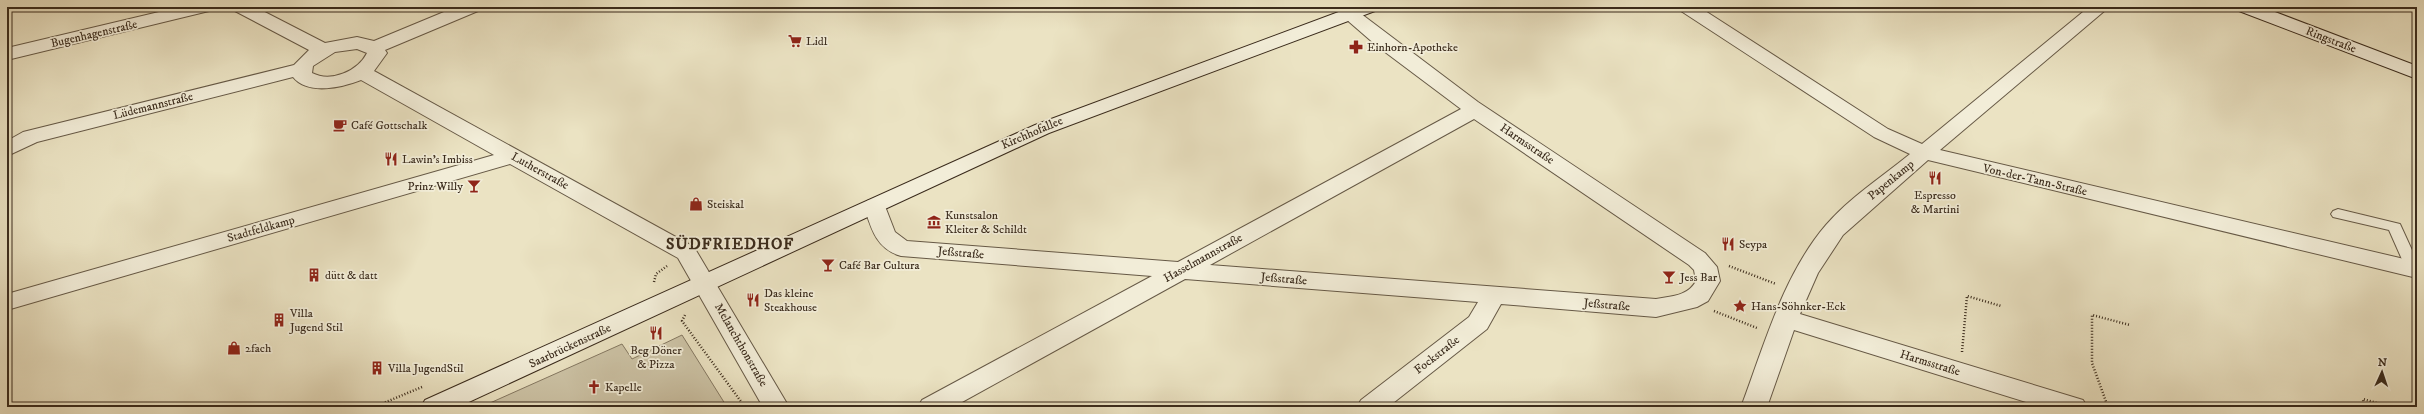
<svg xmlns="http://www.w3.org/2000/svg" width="2424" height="414" viewBox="0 0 2424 414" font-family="'IM FELL DW Pica',serif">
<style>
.green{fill:#cdc4a7;stroke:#847862}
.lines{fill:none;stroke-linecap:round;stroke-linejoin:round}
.lane-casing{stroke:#665946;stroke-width:2}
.street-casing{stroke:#665946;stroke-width:2}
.secondary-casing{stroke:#3a2b1c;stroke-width:2}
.path{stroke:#3a2b1c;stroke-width:2.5;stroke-dasharray:1 2;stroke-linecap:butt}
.lane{fill:#f2edd8;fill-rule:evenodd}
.street{fill:#f2edd8;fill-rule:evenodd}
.secondary{fill:#f2edd8;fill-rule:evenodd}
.labels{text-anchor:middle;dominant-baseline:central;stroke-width:3.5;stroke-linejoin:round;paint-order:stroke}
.street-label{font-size:12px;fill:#3a2b1c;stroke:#f2edd8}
.poi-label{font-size:12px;fill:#3a2b1c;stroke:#f2edd8;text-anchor:start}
.district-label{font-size:16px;font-weight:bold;letter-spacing:1px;fill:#3a2b1c;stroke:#f2edd8}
</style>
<rect width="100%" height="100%" fill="#ebe3c3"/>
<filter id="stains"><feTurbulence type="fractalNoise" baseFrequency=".005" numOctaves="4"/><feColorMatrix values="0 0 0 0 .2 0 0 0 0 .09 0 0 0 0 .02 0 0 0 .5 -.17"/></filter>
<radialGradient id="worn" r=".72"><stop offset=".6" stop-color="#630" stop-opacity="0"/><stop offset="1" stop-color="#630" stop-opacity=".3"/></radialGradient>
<polygon class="green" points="682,335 727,407 481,407 622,344 632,359"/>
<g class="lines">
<g class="lane-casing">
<polygon id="lane" points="2338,209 2400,224 2417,261 2417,273 2408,273 2389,230 2333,217 2331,214 2333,211"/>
</g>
<g class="street-casing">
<g id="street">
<polygon points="180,7 212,7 209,11 7,60 7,48"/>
<path d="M232,7H255L325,43L357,37L374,41L456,7H481L478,11L385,50L387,53L374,71L694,247L789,407H763L678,258L510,164L7,310V294L494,155L361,80C343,87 308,96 293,77L37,142L7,156V141L23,132L294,65L309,50L235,11ZM357,49L367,53C358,71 331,83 312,73L313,66L335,52Z"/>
<path d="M1332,7H1352L1478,102L1705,253L1717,267L1720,281L1708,301L1697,307L1656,317L1501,304L1487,329L1388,407H1357L1361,400L1469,317L1478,302L1185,279L953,407H918L922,400L1152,276L901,256C876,249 871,228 864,206L867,201L875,199L883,201L895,232L907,241L1178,262L1461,109L1377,46ZM1474,119L1689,265L1694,270L1696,281C1688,296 1672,296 1656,299L1210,265Z"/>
<path d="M1678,7H1699L1888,129L1922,144L2089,7H2109L1940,150L2417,262V278L1928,160L1843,235L1818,273L1800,314L2083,400L2087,407H2042L1794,330L1767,407H1741C1764,346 1783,275 1826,225C1849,198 1882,177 1910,154L1874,137L1681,11Z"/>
</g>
</g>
<g class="secondary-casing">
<g id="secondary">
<polygon points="1352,7 1378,7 1375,11 1049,133 458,407 421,407 425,400 1035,125"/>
<polygon points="2236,7 2262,7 2417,66 2417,79 2239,11"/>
</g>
</g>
<g class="path">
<polyline points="1729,266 1776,284"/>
<polyline points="654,282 656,274 667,266"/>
<polyline points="1714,311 1757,328"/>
<polyline points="685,315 682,321 745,407"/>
<polyline points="1962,352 1967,296 2001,306"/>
<polyline points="374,407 422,387"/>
<polyline points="2108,407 2092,363 2092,315 2130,325"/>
<polyline points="2364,407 2363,399 2391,407"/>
</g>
<use href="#lane" class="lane"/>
<use href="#street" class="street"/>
<use href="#secondary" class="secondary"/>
</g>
<defs>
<g id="supermarket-bare" transform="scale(1.08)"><path d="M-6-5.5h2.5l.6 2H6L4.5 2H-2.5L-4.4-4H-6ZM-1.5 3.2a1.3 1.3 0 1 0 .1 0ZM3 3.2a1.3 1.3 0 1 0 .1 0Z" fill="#8f2418" stroke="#f2edd8" stroke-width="2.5" paint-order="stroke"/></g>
<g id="pharmacy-bare" transform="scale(1.08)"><path d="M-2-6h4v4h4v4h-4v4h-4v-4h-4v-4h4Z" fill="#8f2418" stroke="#f2edd8" stroke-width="2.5" paint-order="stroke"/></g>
<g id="cafe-bare" transform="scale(1.08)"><path d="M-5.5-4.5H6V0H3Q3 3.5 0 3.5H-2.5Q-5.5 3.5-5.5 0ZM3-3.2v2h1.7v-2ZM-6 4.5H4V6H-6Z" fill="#8f2418" stroke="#f2edd8" stroke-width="2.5" paint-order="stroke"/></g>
<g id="restaurant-bare" transform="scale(1.08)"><path d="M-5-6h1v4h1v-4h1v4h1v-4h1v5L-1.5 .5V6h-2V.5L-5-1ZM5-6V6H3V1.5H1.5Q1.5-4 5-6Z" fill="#8f2418" stroke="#f2edd8" stroke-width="2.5" paint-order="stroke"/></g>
<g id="bar-bare" transform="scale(1.08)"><path d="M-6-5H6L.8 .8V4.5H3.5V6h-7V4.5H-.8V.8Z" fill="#8f2418" stroke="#f2edd8" stroke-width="2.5" paint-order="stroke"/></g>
<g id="shop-bare" transform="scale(1.08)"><path d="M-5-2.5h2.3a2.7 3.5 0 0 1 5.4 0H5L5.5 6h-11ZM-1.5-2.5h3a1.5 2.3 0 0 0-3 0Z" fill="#8f2418" stroke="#f2edd8" stroke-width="2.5" paint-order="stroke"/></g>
<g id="museum-bare" transform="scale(1.08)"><path d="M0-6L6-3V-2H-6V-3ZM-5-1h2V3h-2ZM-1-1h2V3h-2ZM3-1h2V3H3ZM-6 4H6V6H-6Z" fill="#8f2418" stroke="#f2edd8" stroke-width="2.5" paint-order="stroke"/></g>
<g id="building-bare" transform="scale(1.08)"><path d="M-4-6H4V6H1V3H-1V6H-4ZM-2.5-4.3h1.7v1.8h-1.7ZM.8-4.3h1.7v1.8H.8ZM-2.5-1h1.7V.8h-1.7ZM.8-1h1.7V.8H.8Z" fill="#8f2418" stroke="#f2edd8" stroke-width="2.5" paint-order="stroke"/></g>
<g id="sight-bare" transform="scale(1.08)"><path d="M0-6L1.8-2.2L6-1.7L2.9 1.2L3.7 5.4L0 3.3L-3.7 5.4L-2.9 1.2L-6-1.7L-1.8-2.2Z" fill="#8f2418" stroke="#f2edd8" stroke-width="2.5" paint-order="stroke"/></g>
<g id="church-bare" transform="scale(1.08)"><path d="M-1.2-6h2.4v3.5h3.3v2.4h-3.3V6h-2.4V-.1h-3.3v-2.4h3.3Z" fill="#8f2418" stroke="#f2edd8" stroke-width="2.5" paint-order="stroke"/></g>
</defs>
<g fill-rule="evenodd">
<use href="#supermarket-bare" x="795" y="41"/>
<use href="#pharmacy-bare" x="1356" y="47"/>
<use href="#cafe-bare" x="340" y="125"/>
<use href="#restaurant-bare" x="391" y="159"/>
<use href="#restaurant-bare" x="1935" y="178"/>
<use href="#bar-bare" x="474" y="186"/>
<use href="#shop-bare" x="696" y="204"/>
<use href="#museum-bare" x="934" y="222"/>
<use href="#restaurant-bare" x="1728" y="244"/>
<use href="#bar-bare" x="828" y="265"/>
<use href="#building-bare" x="314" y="275"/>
<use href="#bar-bare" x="1669" y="277"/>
<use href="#restaurant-bare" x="753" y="300"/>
<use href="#sight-bare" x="1740" y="306"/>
<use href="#building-bare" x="279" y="320"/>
<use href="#restaurant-bare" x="656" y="333"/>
<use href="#shop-bare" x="234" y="348"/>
<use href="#building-bare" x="377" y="368"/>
<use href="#church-bare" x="594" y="387"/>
</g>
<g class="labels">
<g class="street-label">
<text transform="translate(94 34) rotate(-13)">Bugenhagenstraße</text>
<text transform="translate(2331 40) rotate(21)">Ringstraße</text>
<text transform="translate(153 106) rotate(-14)">Lüdemannstraße</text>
<text transform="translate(1032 133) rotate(-23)">Kirchhofallee</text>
<text transform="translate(1527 144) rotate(34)">Harmsstraße</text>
<text transform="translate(540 171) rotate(29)">Lutherstraße</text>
<text transform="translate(1891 180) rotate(-39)">Papenkamp</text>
<text transform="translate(2035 180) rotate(13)">Von-der-Tann-Straße</text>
<text transform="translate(261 229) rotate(-16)">Stadtfeldkamp</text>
<text transform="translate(961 253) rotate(5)">Jeßstraße</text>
<text transform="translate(1203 258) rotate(-29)">Hasselmannstraße</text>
<text transform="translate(1284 279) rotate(5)">Jeßstraße</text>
<text transform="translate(1607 305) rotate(5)">Jeßstraße</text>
<text transform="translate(741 345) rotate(60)">Melanchthonstraße</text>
<text transform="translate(570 346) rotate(-25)">Saarbrückenstraße</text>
<text transform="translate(1437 355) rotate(-38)">Fockstraße</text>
<text transform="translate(1930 363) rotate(17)">Harmsstraße</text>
</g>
<g class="poi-label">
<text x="806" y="41">Lidl</text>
<text x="1367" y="47">Einhorn-Apotheke</text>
<text x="351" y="125">Café Gottschalk</text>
<text x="402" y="159">Lawin’s Imbiss</text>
<text x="463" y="186" text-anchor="end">Prinz Willy</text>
<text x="1935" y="195" text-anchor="middle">Espresso<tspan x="1935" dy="14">&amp; Martini</tspan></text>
<text x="707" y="204">Steiskal</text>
<text x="945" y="215">Kunstsalon<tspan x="945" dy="14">Kleiter &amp; Schildt</tspan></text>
<text x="1739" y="244">Seypa</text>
<text x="839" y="265">Café Bar Cultura</text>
<text x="325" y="275">dütt &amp; datt</text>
<text x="1680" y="277">Jess Bar</text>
<text x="764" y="293">Das kleine<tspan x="764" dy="14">Steakhouse</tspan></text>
<text x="1751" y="306">Hans-Söhnker-Eck</text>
<text x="290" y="313">Villa<tspan x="290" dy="14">Jugend Stil</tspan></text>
<text x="245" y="348">2fach</text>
<text x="656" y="350" text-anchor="middle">Beg Döner<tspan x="656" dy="14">&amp; Pizza</tspan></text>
<text x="388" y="368">Villa JugendStil</text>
<text x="605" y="387">Kapelle</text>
</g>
<g class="district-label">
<text x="730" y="244">SÜDFRIEDHOF</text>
</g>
</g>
<rect width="2424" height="414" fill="none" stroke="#ebe3c3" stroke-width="24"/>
<rect x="8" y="8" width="2408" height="398" fill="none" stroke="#3a2b1c" stroke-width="2"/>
<rect x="12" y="12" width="2400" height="390" fill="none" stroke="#3a2b1c"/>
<g transform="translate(2382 372) rotate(3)" stroke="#f2edd8" stroke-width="3" paint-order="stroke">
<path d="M0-3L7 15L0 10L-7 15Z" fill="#3a2b1c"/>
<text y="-6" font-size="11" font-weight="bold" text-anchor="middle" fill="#3a2b1c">N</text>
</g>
<rect width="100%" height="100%" filter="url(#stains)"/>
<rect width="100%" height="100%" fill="url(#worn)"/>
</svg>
